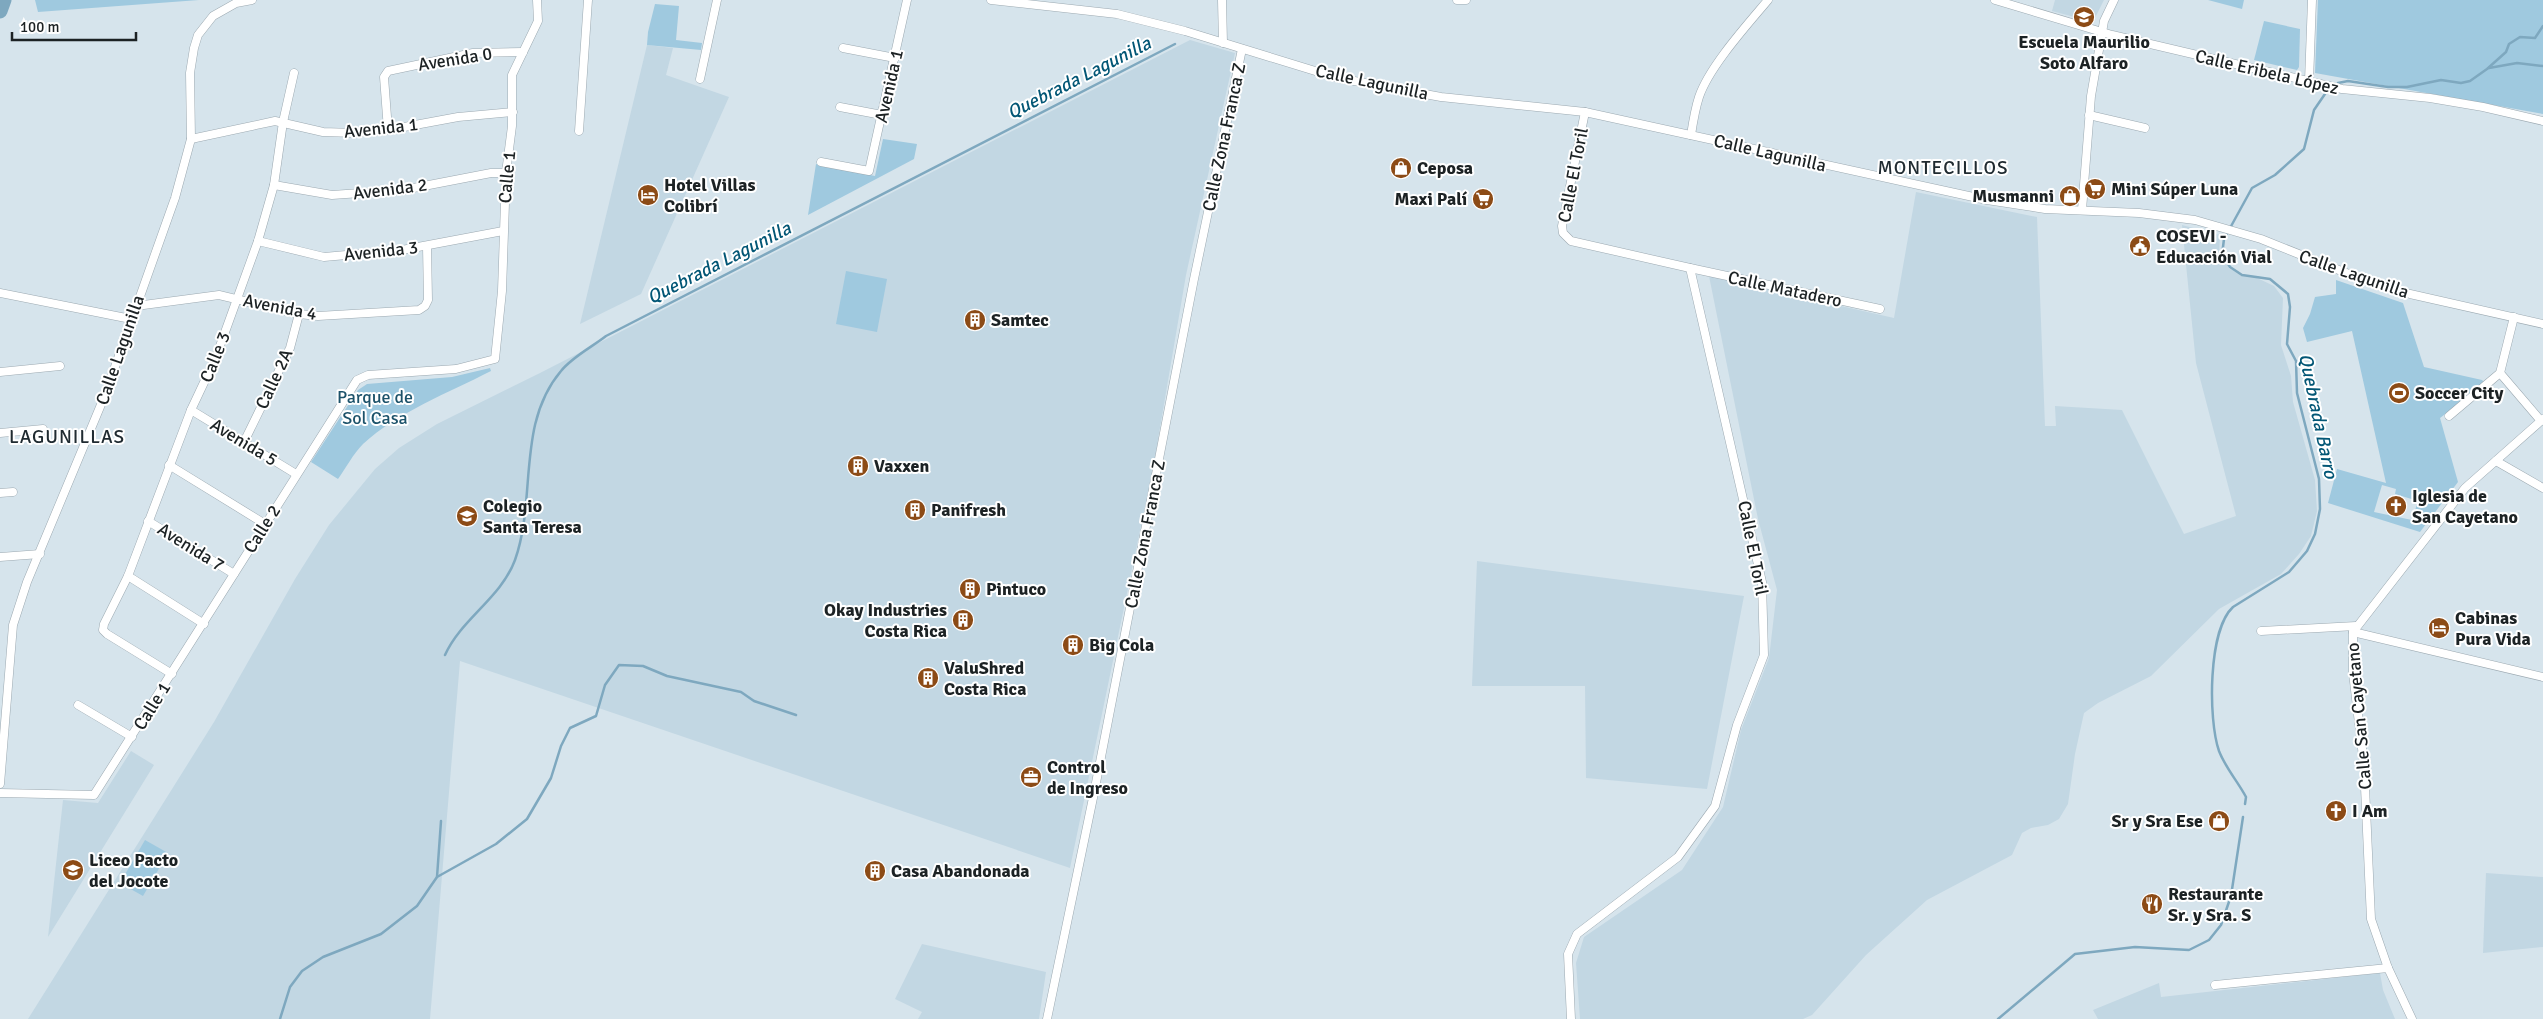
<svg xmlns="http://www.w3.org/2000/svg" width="2543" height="1019" viewBox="0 0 2543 1019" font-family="Signika,sans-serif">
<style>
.built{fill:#c2d7e3}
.green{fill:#9fc9df;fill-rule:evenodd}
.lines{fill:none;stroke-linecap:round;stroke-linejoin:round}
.stream{stroke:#7ea8bf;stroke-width:2.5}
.river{stroke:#7ea8bf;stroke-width:15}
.street-casing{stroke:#9ca9b1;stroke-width:9}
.street{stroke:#fff;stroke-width:8}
.labels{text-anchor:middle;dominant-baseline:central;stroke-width:4;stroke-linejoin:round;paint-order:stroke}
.poi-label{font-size:18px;font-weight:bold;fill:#1c2224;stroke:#fff;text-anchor:start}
.street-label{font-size:18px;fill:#1c2224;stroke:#fff}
.park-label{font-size:18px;fill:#1c526a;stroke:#fff}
.water-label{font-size:19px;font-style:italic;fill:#025675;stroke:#fff}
.neighbourhood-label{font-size:19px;letter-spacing:1px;fill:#202b31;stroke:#fff}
</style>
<rect width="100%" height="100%" fill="#d6e4ec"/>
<g class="built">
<polygon points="2055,0 2104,0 2093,22 2052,11"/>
<polygon points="1190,40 1235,53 1186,275 1154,463 1070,868 460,661 430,1019 28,1019 214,722 295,579 329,525 375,469 399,448 437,424 540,373"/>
<polygon points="647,45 673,48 666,75 729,97 641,294 580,324"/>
<polygon points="1916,192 2037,217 2045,426 2056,426 2055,406 2122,410 2184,534 2236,516 2196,363 2182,225 2220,235 2219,255 2229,268 2242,276 2255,277 2274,286 2283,298 2281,345 2291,376 2293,402 2315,480 2317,511 2311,536 2299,554 2281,574 2219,609 2151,676 2098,703 2084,713 2075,754 2068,804 2059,819 2048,825 2031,828 2022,833 2012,855 1927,900 1866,955 1812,1015 1803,1019 1580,1019 1576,963 1584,937 1682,870 1723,807 1741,730 1769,658 1777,590 1758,519 1709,276 1894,318"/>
<polygon points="1477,561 1744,596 1707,789 1586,778 1585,686 1472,686"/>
<polygon points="131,751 154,765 48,937 63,800 98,803"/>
<polygon points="2486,873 2543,877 2543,947 2483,953"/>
<polygon points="922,944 1046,972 1039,1019 918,1019 922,1012 895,999"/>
<polygon points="2380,973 2383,990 2395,1019 2098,1019 2093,1010 2159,983 2161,997"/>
</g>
<g class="green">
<polygon points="35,0 199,0 38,12"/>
<polygon points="2208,0 2244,0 2242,9"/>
<polygon points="2318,0 2543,0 2543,114 2315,73"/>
<polygon points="655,4 679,6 676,40 702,43 701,50 647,45 648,32"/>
<polygon points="2264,21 2300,29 2299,67 2297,70 2254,60"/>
<polygon points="883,139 917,144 914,159 808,215 816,164 875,176"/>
<polygon points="846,271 887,279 877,332 836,324"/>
<path d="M2336,280L2403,303L2424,367L2482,380L2485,383L2440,418L2458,482L2420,532L2328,503L2337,469L2386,483L2352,331L2307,342L2303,328L2310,314L2315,297L2336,294ZM2382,485L2396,489L2395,494L2418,501L2412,520L2374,512Z"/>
<path d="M490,368L491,371C448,393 398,412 363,444C353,454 346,468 338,479L311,462L358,390L367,384L452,377Z"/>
<polygon points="145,840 168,853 143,896 120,883"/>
</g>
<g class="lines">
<g class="stream">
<polyline points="2489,68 2517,63 2543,66"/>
<polyline points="2338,83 2348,81 2388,87 2407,87 2441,80 2461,83 2470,81 2487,69 2506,52 2509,44 2520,37 2535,38 2543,26"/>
<path d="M445,655C461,619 501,598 515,560C537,498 516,424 561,371C572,357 592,347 606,336L1175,44"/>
<path d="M2245,804L2246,797C2238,782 2225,767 2219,751C2208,719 2208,630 2233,607L2289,572L2307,551L2315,534L2320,509L2319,479L2297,393L2296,361L2287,344L2290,307L2288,294L2270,279L2242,275L2230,267L2222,255L2224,239L2252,188L2275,175L2304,149L2314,110L2327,91"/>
<polyline points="437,877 496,844 527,819 551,778 561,746 570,728 596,716 605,685 619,665 643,666 667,676 741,692 754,701 796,715"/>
<polyline points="280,1019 290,987 302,971 323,957 381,934 417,906 437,877 441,821"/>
<polyline points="1998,1019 2075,954 2135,947 2189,950 2209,940 2221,925 2231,896 2243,817"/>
</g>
<polyline class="river" points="0,11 4,0"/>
<g class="street-casing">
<g id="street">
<polyline points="991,0 1117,14 1185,31 1338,78 1441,97 1585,112 1987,200 2045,209 2139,213 2195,220 2261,239 2369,282 2410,294 2543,324"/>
<polyline points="1222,0 1223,43"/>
<polyline points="1457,0 1466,0"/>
<polyline points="1995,0 2112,35 2342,89 2430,98 2483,107 2543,121"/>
<polyline points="843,48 895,58"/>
<polyline points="700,79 717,0"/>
<polyline points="2309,81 2312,0"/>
<polyline points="840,107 882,115"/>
<polyline points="2089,115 2145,128"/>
<polyline points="388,130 384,77 388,71 473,53 523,52"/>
<polyline points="579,131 588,0"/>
<path d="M1691,135C1693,122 1695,109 1699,97C1709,67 1747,25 1768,0"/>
<polyline points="191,139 275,121 323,132 354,133 388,130 458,117 513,112"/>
<polyline points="821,162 869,171 907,0"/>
<polyline points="274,185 332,195 403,190 491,173 506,173"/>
<polyline points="2082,210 2091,96 2104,21 2114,0"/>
<polyline points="258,241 324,257 402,250 503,231"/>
<polyline points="1690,268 1880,309"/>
<polyline points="0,293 131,319"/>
<polyline points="136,306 219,295 299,314 318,316 419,310 425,306 428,300 427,246"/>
<polyline points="0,372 60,366"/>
<polyline points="2500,373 2541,421"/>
<polyline points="191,410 296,474"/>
<polyline points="2449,416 2500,373 2514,317"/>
<polyline points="0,433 43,429"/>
<polyline points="244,442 290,348 299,314"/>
<polyline points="2496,461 2543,488"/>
<polyline points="169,465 265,524"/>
<polyline points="0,493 13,492"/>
<polyline points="148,521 234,574"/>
<polyline points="0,557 40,554"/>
<polyline points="128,576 204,624"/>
<polyline points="2261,631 2356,626"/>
<polyline points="2353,632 2543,677"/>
<polyline points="172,674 107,634 103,630 104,624 128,576 191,410 216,357 258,241 274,185 283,122 294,73"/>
<polyline points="78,705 132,737"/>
<polyline points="0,784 13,625 27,582 105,395 175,198 191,139 190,73 194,48 198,35 213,16 236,3 252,0"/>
<polyline points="0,793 94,795 357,380 368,375 456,369 495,359 502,291 506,173 512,126 512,75 538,21 537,0"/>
<polyline points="2215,985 2388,968"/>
<polyline points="1047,1019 1094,793 1194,279 1242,49"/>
<polyline points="1571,1019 1568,954 1577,934 1678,857 1715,806 1737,725 1764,655 1762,582 1690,268 1571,241 1563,233 1562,226 1585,112"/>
<polyline points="2412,1019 2388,968 2371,919 2364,765 2353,673 2353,632 2465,488 2543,419"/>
</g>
</g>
<use href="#street" class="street"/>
</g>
<defs>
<g id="school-disc" transform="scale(1.125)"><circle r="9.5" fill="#8c4b16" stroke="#fff"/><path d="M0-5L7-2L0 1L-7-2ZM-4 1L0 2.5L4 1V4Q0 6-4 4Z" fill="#fff"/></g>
<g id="shop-disc" transform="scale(1.125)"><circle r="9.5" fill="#8c4b16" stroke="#fff"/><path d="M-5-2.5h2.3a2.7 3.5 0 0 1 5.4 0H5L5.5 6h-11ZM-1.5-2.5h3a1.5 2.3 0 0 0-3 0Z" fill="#fff"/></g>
<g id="supermarket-disc" transform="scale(1.125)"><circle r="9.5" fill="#8c4b16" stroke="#fff"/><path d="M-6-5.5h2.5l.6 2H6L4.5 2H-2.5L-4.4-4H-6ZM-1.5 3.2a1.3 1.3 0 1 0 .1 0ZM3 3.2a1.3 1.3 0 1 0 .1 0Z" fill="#fff"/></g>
<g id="hotel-disc" transform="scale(1.125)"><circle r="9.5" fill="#8c4b16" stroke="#fff"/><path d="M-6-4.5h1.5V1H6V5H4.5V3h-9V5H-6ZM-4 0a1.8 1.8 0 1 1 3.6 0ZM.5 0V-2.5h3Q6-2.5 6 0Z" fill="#fff"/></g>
<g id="civic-disc" transform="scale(1.125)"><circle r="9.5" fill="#8c4b16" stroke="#fff"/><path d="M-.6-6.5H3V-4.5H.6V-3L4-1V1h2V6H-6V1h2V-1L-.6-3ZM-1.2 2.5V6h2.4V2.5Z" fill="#fff"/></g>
<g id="building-disc" transform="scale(1.125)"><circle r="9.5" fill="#8c4b16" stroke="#fff"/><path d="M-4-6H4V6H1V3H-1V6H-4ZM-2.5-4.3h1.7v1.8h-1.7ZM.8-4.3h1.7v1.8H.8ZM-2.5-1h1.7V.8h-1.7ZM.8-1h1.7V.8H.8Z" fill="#fff"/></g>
<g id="stadium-disc" transform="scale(1.125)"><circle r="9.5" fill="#8c4b16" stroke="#fff"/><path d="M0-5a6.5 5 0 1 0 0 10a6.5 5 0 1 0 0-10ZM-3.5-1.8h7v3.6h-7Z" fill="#fff"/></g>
<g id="church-disc" transform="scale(1.125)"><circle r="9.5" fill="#8c4b16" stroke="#fff"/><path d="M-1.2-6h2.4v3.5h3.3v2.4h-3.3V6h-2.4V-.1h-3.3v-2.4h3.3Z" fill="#fff"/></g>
<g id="office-disc" transform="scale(1.125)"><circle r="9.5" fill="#8c4b16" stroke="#fff"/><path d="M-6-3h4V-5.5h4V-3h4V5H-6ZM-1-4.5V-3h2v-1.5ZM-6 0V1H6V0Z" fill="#fff"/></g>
<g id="restaurant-disc" transform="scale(1.125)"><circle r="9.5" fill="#8c4b16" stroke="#fff"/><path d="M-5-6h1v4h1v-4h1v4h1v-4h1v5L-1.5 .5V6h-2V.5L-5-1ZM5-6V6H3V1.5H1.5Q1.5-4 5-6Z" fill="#fff"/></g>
</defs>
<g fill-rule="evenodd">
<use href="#school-disc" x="2084" y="17"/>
<use href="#shop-disc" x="1401" y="168"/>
<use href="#supermarket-disc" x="2095" y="189"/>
<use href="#hotel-disc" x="648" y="195"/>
<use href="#shop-disc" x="2070" y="196"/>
<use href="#supermarket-disc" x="1483" y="199"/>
<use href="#civic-disc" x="2140" y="246"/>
<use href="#building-disc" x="975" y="320"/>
<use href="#stadium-disc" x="2399" y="393"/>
<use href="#building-disc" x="858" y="466"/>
<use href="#church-disc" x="2396" y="506"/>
<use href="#building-disc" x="915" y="510"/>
<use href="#school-disc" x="467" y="516"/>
<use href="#building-disc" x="970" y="589"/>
<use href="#building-disc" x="963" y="620"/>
<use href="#hotel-disc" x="2439" y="628"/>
<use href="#building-disc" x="1073" y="645"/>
<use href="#building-disc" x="928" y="678"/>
<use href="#office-disc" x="1031" y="777"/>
<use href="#church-disc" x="2336" y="811"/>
<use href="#shop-disc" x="2219" y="821"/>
<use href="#school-disc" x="73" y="870"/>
<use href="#building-disc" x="875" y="871"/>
<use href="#restaurant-disc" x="2152" y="904"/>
</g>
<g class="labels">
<g class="poi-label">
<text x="2084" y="42" text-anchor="middle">Escuela Maurilio<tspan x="2084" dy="21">Soto Alfaro</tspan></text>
<text x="1417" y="168">Ceposa</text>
<text x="664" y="185">Hotel Villas<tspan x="664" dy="21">Colibrí</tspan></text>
<text x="2111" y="189">Mini Súper Luna</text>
<text x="2054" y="196" text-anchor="end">Musmanni</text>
<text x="1467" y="199" text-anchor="end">Maxi Palí</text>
<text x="2156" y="236">COSEVI -<tspan x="2156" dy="21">Educación Vial</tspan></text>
<text x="991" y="320">Samtec</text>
<text x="2415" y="393">Soccer City</text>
<text x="874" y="466">Vaxxen</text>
<text x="2412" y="496">Iglesia de<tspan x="2412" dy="21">San Cayetano</tspan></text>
<text x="483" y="506">Colegio<tspan x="483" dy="21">Santa Teresa</tspan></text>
<text x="931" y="510">Panifresh</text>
<text x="986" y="589">Pintuco</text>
<text x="947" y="610" text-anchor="end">Okay Industries<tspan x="947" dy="21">Costa Rica</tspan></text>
<text x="2455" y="618">Cabinas<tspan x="2455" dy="21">Pura Vida</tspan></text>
<text x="1089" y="645">Big Cola</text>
<text x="944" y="668">ValuShred<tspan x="944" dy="21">Costa Rica</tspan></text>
<text x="1047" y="767">Control<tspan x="1047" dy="21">de Ingreso</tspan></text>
<text x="2352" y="811">I Am</text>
<text x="2203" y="821" text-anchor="end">Sr y Sra Ese</text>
<text x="89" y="860">Liceo Pacto<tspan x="89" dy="21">del Jocote</tspan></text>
<text x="891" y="871">Casa Abandonada</text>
<text x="2168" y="894">Restaurante<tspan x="2168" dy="21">Sr. y Sra. S</tspan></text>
</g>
<g class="street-label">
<text transform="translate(455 59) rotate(-9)">Avenida 0</text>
<text transform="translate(2267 72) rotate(13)">Calle Eribela López</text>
<text transform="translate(1372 82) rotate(12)">Calle Lagunilla</text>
<text transform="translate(889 86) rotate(-77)">Avenida 1</text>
<text transform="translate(381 128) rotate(-6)">Avenida 1</text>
<text transform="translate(1224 137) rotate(-78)">Calle Zona Franca Z</text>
<text transform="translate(1770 153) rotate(13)">Calle Lagunilla</text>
<text transform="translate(1573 175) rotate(-79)">Calle El Toril</text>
<text transform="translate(507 177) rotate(-85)">Calle 1</text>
<text transform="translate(390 189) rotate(-7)">Avenida 2</text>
<text transform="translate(381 251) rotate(-6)">Avenida 3</text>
<text transform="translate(2354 274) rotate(19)">Calle Lagunilla</text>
<text transform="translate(1785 289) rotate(12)">Calle Matadero</text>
<text transform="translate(280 307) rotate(11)">Avenida 4</text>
<text transform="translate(120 350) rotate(-71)">Calle Lagunilla</text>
<text transform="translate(215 357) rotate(-68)">Calle 3</text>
<text transform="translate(274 379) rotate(-65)">Calle 2A</text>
<text transform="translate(244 442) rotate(31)">Avenida 5</text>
<text transform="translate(262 529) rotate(-58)">Calle 2</text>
<text transform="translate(1145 534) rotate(-79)">Calle Zona Franca Z</text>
<text transform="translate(191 547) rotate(32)">Avenida 7</text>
<text transform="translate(1753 548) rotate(79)">Calle El Toril</text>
<text transform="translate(152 706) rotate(-58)">Calle 1</text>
<text transform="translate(2359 716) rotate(-95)">Calle San Cayetano</text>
</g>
<g class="park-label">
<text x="375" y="397">Parque de<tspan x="375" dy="21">Sol Casa</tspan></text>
</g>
<g class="water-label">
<text transform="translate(1079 78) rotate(-27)">Quebrada Lagunilla</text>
<text transform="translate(719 263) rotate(-27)">Quebrada Lagunilla</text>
<text transform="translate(2318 416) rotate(78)">Quebrada Barro</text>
</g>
<g class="neighbourhood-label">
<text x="1943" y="168">MONTECILLOS</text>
<text x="67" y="437">LAGUNILLAS</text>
</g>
</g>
<path d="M12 32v8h124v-8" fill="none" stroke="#1c2224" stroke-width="2.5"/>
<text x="20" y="32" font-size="15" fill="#1c2224" stroke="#ffffff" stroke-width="4" paint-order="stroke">100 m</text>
</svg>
